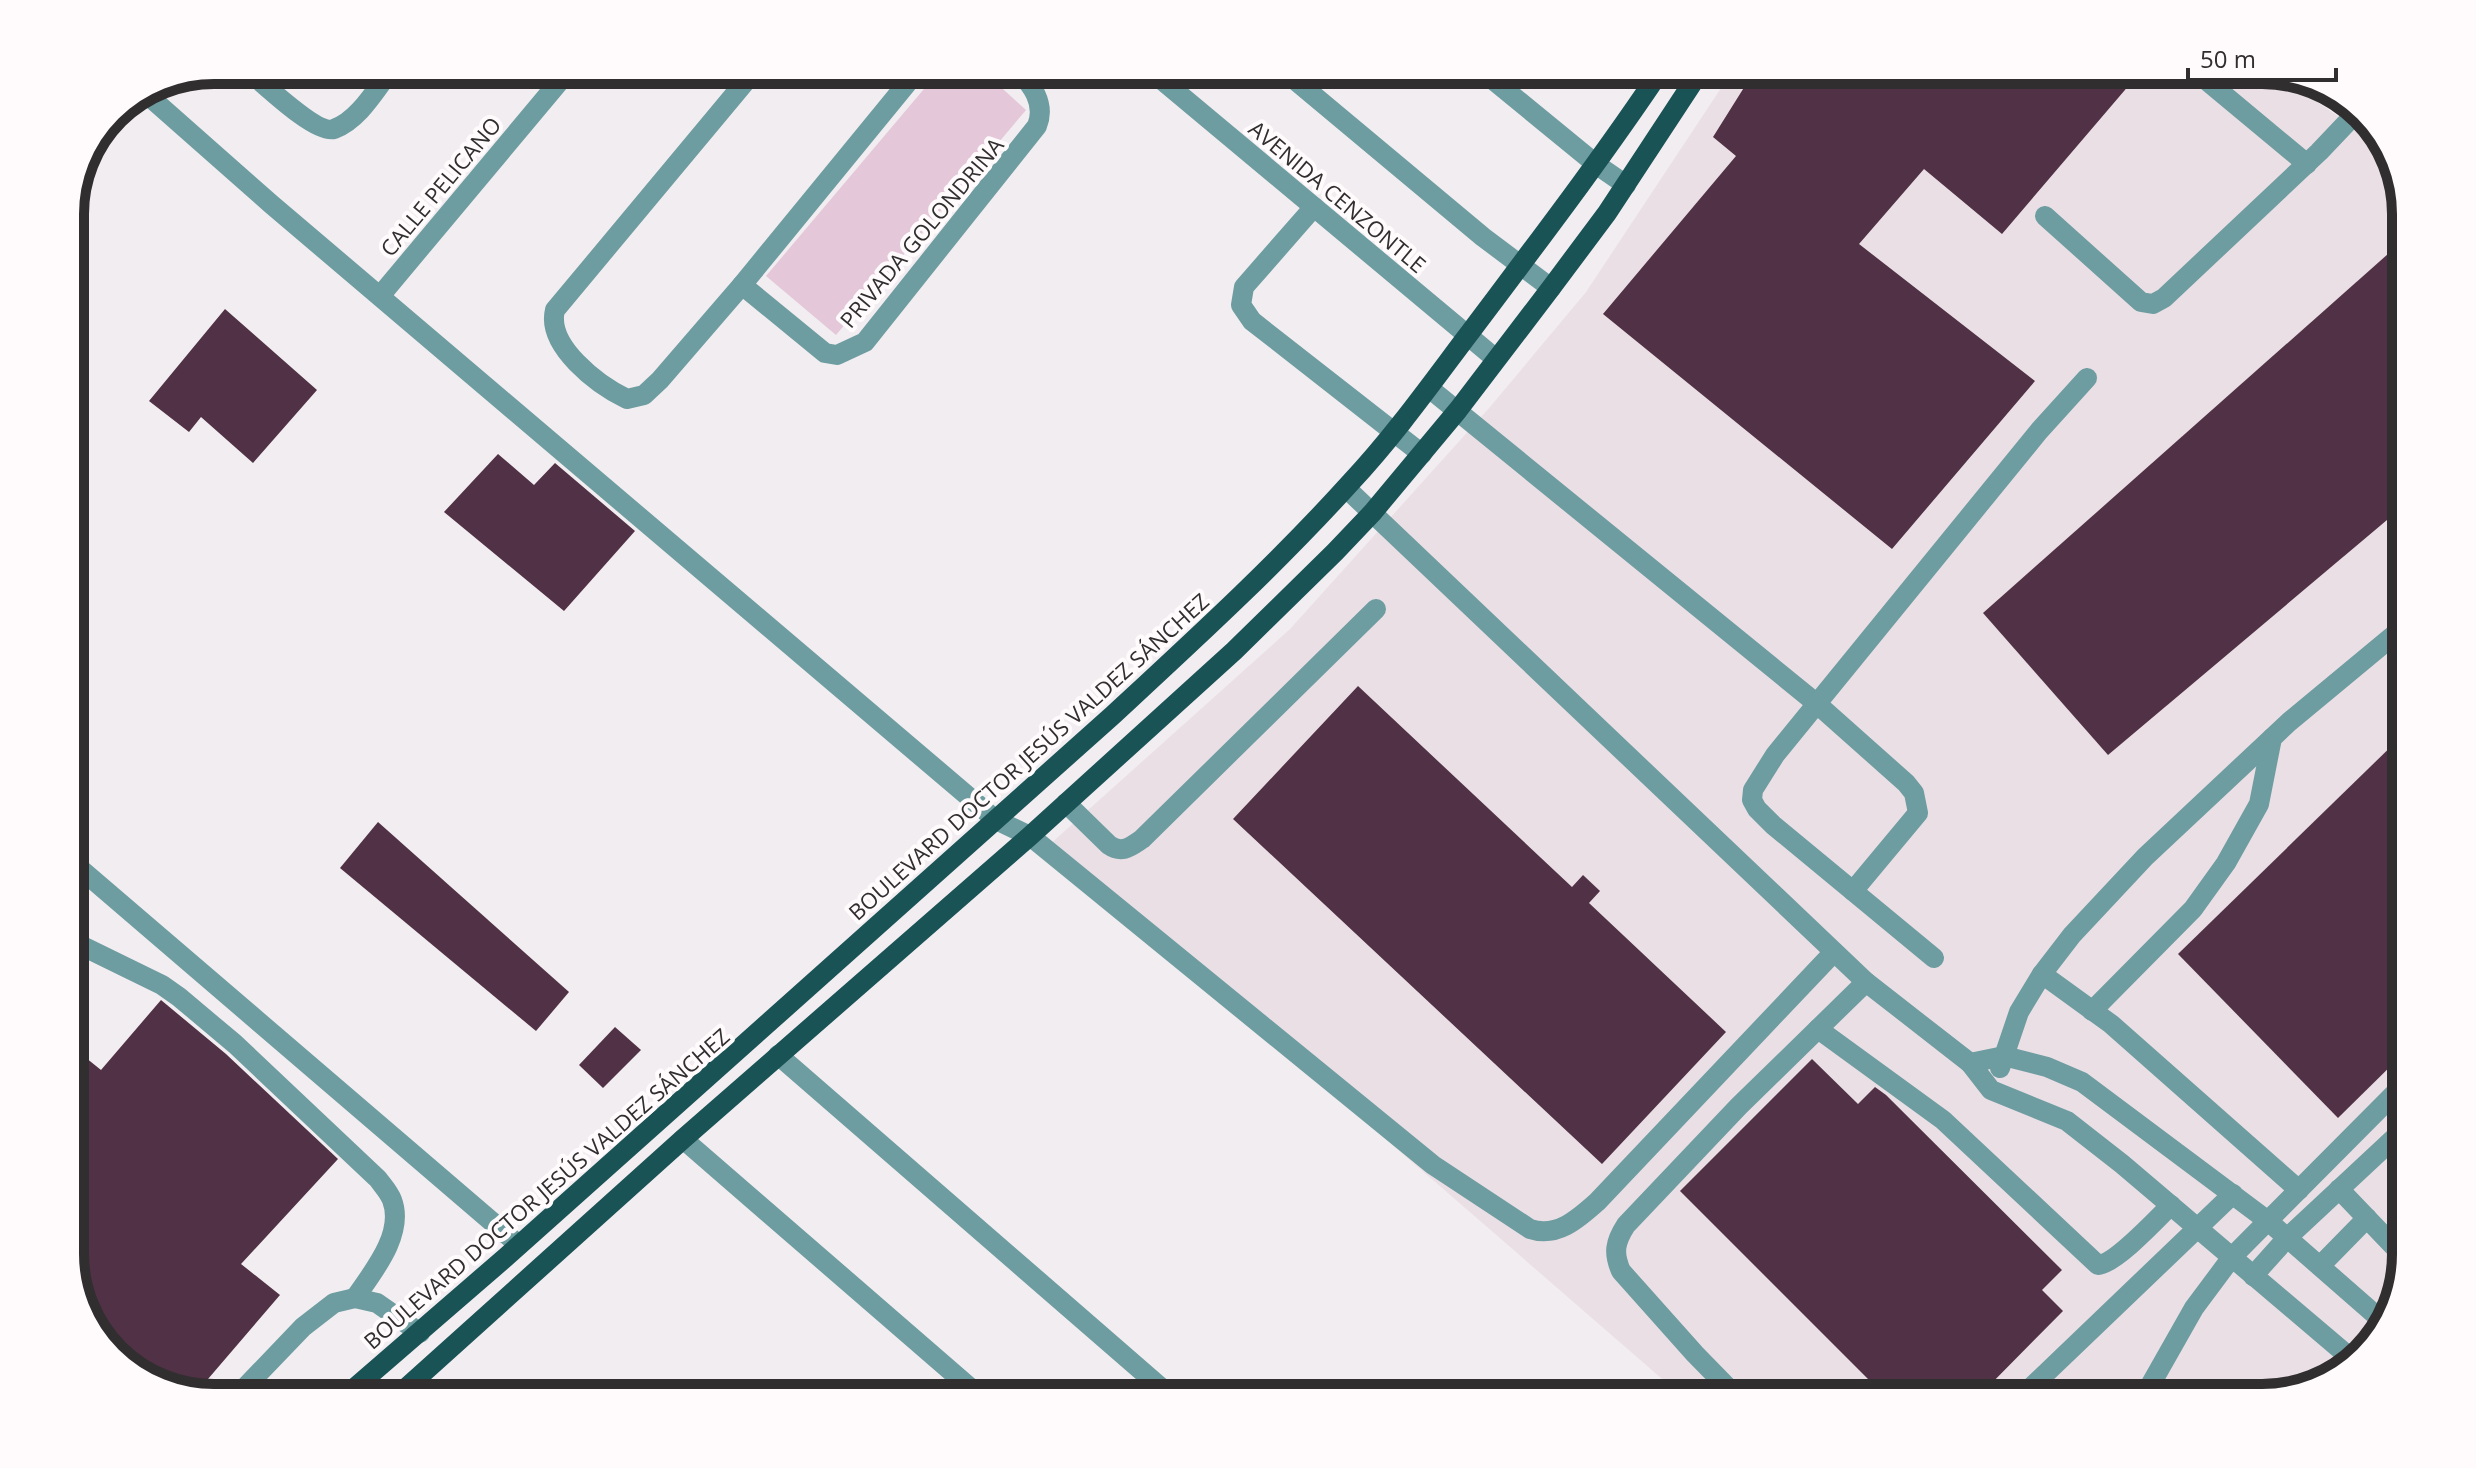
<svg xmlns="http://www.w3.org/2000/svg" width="2476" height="1468" viewBox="0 0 2476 1468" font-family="'Open Sans',sans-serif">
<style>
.built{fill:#eadfe5}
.green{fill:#e4c7d8}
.building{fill:#513145}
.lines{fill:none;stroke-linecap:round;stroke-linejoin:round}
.minor{stroke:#6d9da0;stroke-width:20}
.major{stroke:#195356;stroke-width:20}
.labels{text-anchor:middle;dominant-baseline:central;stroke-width:8;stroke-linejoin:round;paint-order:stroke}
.street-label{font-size:22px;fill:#302e2f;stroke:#fffbfd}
.rim{fill:none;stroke:#302e2f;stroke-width:10}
</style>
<rect width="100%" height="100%" fill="#f2edf0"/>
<polygon class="built" points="1733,70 2262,70 2275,73 2390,152 2406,205 2406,1254 2386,1326 2334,1379 2262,1398 1684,1398 1048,846 1290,629 1490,407 1586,292"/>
<polygon class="green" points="940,70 982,70 1026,110 836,335 766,276"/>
<g class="building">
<polygon points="1755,70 2142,70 2002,234 1924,169 1859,244 2035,381 1892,549 1603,314 1736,156 1713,137"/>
<polygon points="2406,238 2406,504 2108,755 1983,613"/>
<polygon points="225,309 317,390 253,463 201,417 189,432 149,401"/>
<polygon points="498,454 534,485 555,463 635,531 564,611 444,512"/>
<polygon points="1358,686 1572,887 1583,875 1600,891 1589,903 1726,1032 1602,1164 1233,819"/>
<polygon points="2406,732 2406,1051 2338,1118 2178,954"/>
<polygon points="378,822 569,992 536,1031 340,868"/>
<polygon points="161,1000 226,1054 338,1159 241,1264 280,1295 196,1393 142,1378 90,1326 70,1263 70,1045 101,1070"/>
<polygon points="615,1027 641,1050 603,1088 579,1065"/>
<polygon points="1812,1059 1858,1104 1875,1087 1886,1095 2062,1270 2042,1290 2063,1311 1977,1398 1887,1398 1680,1191"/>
</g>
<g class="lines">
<g class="minor">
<path d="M247,70C262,82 316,135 334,129C359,120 376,89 391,70"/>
<path d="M755,70L555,310C546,346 598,385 627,399L644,395L660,380L742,285L918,70"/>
<polyline points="1150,70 1496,359"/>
<polyline points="1283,70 1483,237 1551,288"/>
<polyline points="1481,70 1597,165 1626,185"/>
<polyline points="2194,70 2307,164"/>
<path d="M143,91L271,204L996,820L1030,836L1433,1165L1530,1229C1557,1238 1578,1219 1597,1202L1834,952"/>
<polyline points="1314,207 1244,287 1241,305 1252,321 1422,454"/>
<polyline points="2045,216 2141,302 2153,304 2164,298 2319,152 2357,112"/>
<path d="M742,285L825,353L837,355L865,342L1037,126C1046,104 1032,83 1015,70"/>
<polyline points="380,296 569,70"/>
<polyline points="1429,388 1816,703 1906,783 1914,793 1918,813 1853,891"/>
<polyline points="1346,488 1866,982 1970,1063"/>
<path d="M1066,803L1109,845C1122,854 1130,847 1142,839L1376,609"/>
<polyline points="70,860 519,1245"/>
<path d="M70,940L162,985L179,997L235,1044L378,1179C383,1186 389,1192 392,1200C405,1234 372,1273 355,1298"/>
<polyline points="1934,958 1773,825 1757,809 1752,800 1753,790 1775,755 2039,431 2087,378"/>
<polyline points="2042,974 2111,1024 2299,1190"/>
<polyline points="2092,1011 2193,909 2226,863 2259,804 2272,738"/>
<path d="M1818,1029L1943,1120L2098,1265C2115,1264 2157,1219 2171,1205"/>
<polyline points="778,1055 1173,1398"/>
<polyline points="2000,1068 2019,1012 2042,974 2072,935 2145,857 2289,722 2406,625"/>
<polyline points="683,1139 982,1398"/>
<polyline points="2339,1189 2405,1258"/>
<polyline points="2320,1266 2367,1218"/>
<polyline points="2253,1276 2287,1238 2406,1127"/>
<polyline points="2353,1360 2122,1164 2067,1121 1991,1090 1970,1063 2004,1056 2047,1067 2082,1082 2268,1221 2387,1325"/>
<polyline points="235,1398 303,1327 334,1303 355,1298 377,1303 420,1333"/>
<path d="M1738,1398L1695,1354L1621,1271C1613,1253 1615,1242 1626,1225L1739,1106L1866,982"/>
<polyline points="2020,1398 2233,1194"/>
<polyline points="2143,1398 2194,1308 2232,1257 2406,1082"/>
</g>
<g class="major">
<path d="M343,1398L506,1257L1113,715C1194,640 1277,564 1351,482C1394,436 1431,384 1468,335C1534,247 1600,161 1661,70"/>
<polyline points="395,1398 683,1139 1030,836 1234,651 1335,552 1373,512 1458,410 1551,288 1607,213 1701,70"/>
</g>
</g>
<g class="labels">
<g class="street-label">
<text transform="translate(440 186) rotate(-50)">CALLE PELICANO</text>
<text transform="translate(1338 196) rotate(40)">AVENIDA CENZONTLE</text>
<text transform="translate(921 232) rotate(-50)">PRIVADA GOLONDRINA</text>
<text transform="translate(1028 756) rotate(-42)">BOULEVARD DOCTOR JESÚS VALDEZ SÁNCHEZ</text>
<text transform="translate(546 1188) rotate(-41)">BOULEVARD DOCTOR JESÚS VALDEZ SÁNCHEZ</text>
</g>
</g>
<path d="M0 0H2476V1468H0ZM214 84H2262A130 130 0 0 1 2392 214V1254A130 130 0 0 1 2262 1384H214A130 130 0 0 1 84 1254V214A130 130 0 0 1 214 84Z" fill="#fffbfd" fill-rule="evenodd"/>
<path class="rim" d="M214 84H2262A130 130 0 0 1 2392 214V1254A130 130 0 0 1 2262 1384H214A130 130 0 0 1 84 1254V214A130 130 0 0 1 214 84Z"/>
<path d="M2188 68v12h148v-12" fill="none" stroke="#302e2f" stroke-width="4"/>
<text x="2200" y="68" font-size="24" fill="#302e2f" stroke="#fffbfd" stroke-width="6" paint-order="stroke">50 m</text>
</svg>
